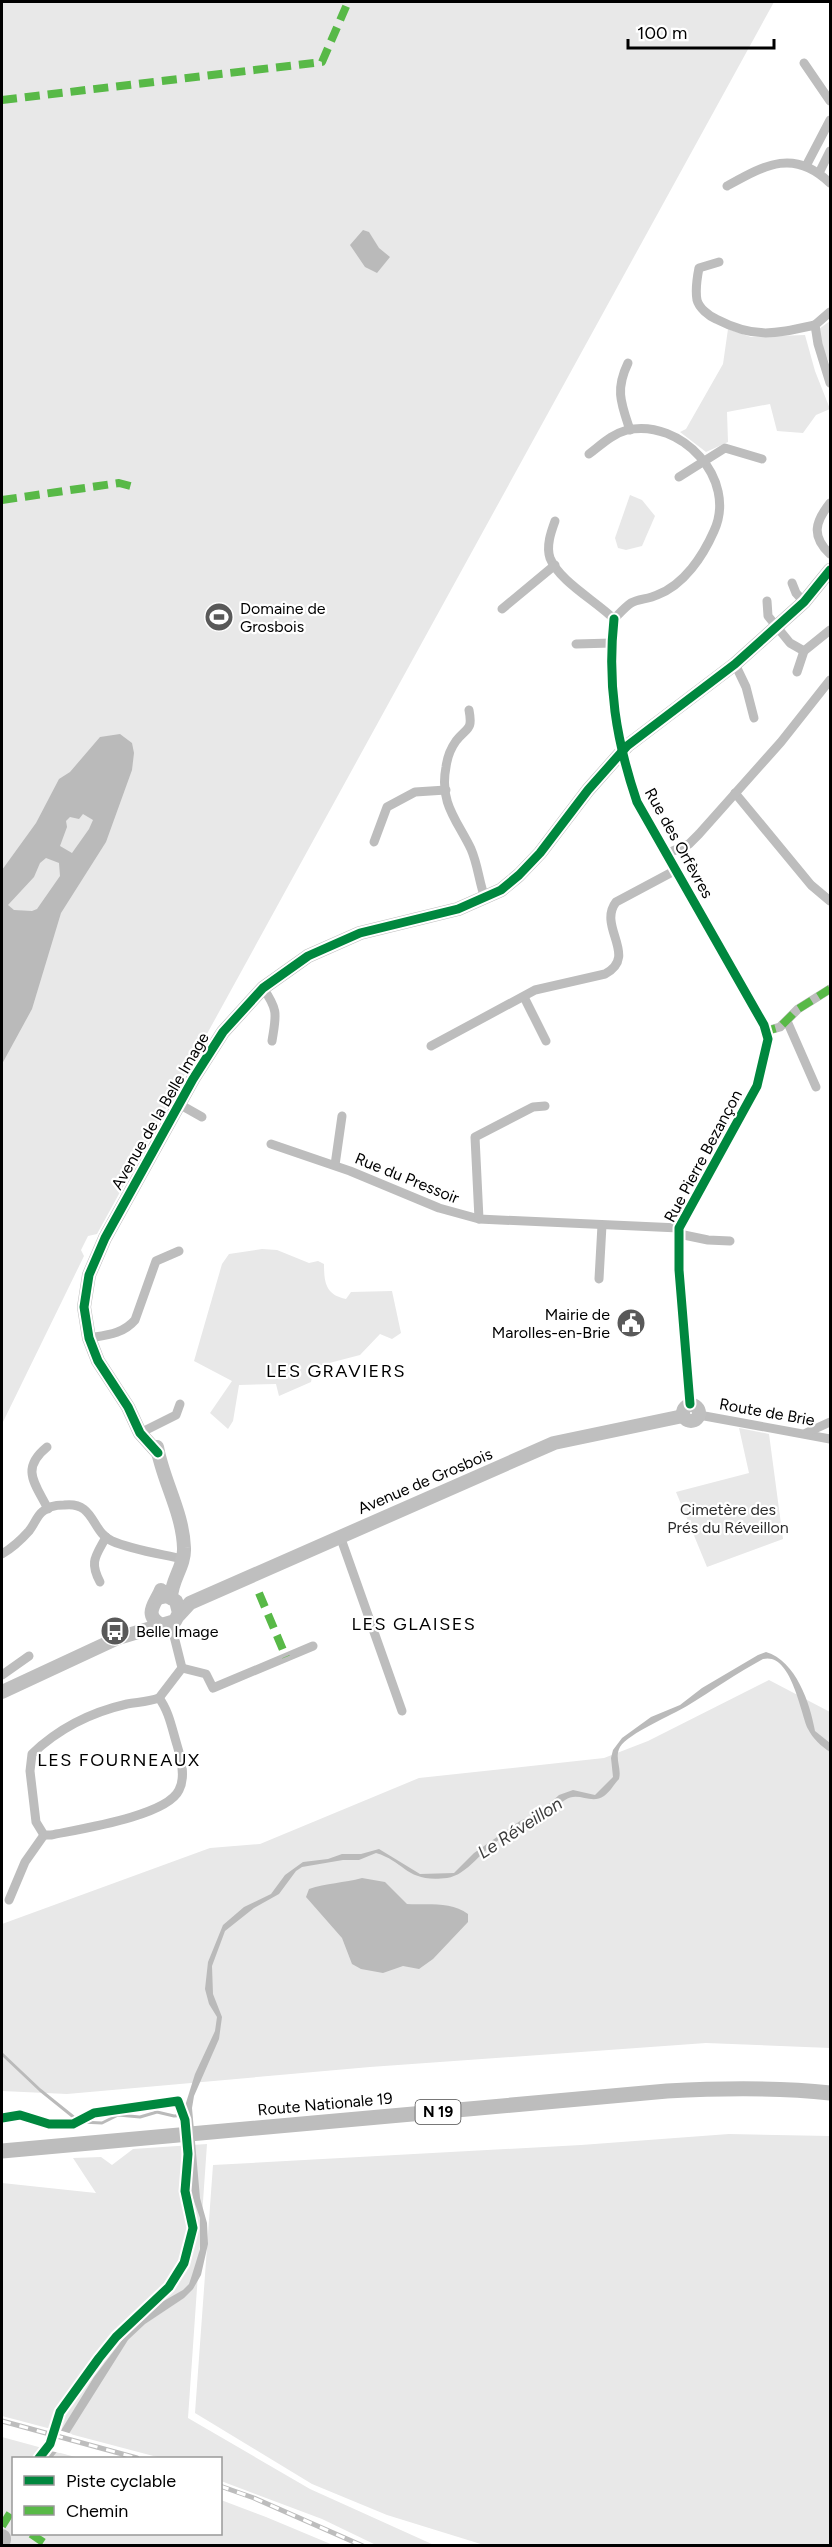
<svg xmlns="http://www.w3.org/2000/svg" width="832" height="2547" viewBox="0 0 832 2547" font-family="Figtree,sans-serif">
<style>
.green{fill:#e8e8e8}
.water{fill:#bababa;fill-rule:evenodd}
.pier{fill:#fff}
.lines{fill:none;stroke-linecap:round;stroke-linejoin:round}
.stream{stroke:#bababa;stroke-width:3}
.river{stroke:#bababa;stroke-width:18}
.street{stroke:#bdbdbd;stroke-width:9}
.secondary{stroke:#bfbfbf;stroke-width:14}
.primary{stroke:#bdbdbd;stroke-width:15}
.rail-casing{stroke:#bdbdbd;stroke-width:5}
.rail{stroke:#fff;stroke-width:3;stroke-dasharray:9;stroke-linecap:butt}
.quiet{stroke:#58b947;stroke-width:8;stroke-dasharray:15 8;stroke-linecap:butt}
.cycleway-casing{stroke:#fff;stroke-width:13}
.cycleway{stroke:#00873e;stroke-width:9}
.labels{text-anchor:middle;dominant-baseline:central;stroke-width:4.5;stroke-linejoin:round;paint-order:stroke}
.shield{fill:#fff;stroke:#4c4c4c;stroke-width:1.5}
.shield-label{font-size:15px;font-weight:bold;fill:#000}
.poi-label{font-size:16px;fill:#000;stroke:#fff;text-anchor:start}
.street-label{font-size:16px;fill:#000;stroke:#fff}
.park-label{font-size:16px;fill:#2c2c2c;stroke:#fff}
.neighbourhood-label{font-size:18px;letter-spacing:1.5px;fill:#000;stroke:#fff}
.water-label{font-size:18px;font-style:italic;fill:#3d3d3d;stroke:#fff}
</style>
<rect width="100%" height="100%" fill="#fff"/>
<g class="green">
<polygon points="2,2 774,2 97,1234 88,1236 81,1250 84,1256 2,1424"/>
<polygon points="830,321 830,364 824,352 819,329"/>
<polygon points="728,329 751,337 805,335 815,371 830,409 816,415 803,433 777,431 770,404 727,412 728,442 706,452 680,432 686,429 723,364"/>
<polygon points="630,495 642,500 655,516 642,546 626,550 618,548 615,538"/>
<path d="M262,1249L277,1250L309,1263L318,1261L324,1264C324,1283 326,1295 346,1299L351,1292L392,1291L401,1333L392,1339L380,1334L360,1355L314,1367L311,1382L279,1396L276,1384L239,1385L233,1421L228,1429L210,1413L232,1381L194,1361L222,1264L229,1254Z"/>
<polygon points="739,1428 769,1434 783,1539 707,1567 676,1492 749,1473"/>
<polygon points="769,1680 830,1712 830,2048 706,2043 370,2067 67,2094 2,2091 2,1924 210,1848 260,1844 419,1778 604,1758 648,1741"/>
<polygon points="729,2134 830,2136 830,2545 484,2545 387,2515 312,2484 195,2413 213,2165 581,2145"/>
<polygon points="207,2144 188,2418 310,2489 434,2545 376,2545 322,2519 221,2481 220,2458 161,2458 2,2416 2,2183 96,2193 73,2158 101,2157 112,2165 133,2149"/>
<polygon points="2,2437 79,2458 14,2458 14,2534 220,2534 221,2500 266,2517 333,2545 2,2545"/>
</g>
<g class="water">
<polygon points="363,230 369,232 379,248 390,257 377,273 365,267 350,245"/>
<path d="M120,734L132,743L134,753L132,770L106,842L61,913L32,1009L2,1064V870L36,823L59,779L70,772L100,737ZM83,814L93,820L89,829L72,853L60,846L67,827L66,821L70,817L79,819ZM46,858L59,863L60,876L37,909L32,911L14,910L8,905L34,877L40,863Z"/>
<path d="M766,1652C796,1661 810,1703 815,1731L830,1743V1752C821,1746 813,1739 808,1729C800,1711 791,1652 763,1659C737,1673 713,1690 687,1706C672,1715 629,1733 620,1747C614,1758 622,1768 619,1779C614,1784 610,1792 604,1796C591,1805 578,1791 565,1800C558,1804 553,1810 547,1814C532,1823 516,1829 502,1838C482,1849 468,1875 447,1878C406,1883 406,1862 376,1853L359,1860H343L302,1867L296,1871L279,1894L254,1908L225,1931L212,1966L213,1994L222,2017L219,2039L194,2096L192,2108L200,2198L207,2223L208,2244L201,2275L193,2289L184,2298L145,2324L128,2340L60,2448L52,2458H44L94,2377L132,2327L153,2307L183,2290L189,2284L192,2275L200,2249V2218L190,2190L192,2175L188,2167L190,2154L185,2106L195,2074L215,2031L217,2017L209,2004L205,1989L208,1962L223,1925L244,1907L271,1894L285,1875L303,1862L328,1859L342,1854H361L379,1849L420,1874L454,1873L474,1853L520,1821L539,1813L559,1795L573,1790L595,1795L613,1777L611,1758L613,1750L622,1738L651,1717L680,1705L702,1688L758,1655Z"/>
<path d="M362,1878L385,1882L407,1904C427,1905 451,1901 468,1914V1922L433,1959L419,1969L403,1966L383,1973L361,1969L352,1964L342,1938L306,1897L309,1889C326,1883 344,1883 362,1878Z"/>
</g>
<polygon class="pier" points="59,2430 72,2434 60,2453 46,2450"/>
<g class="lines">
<g class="stream">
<polyline points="2,2054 40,2090 76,2119"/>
<polyline points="81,2122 102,2123 118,2115 140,2117 157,2112 174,2116 187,2115"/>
</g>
<polyline class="river" points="2,2540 2,2538"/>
<g class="street">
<polyline points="804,63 830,101"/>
<polyline points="806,166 830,120"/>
<polyline points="819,173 830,151"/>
<path d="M727,186C765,165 794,148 830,183"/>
<path d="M719,262L699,268C697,278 695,289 697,300C699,308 709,316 716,319C755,339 774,334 815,325"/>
<polyline points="830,312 815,325 818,344 830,383"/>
<path d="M628,363C615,390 621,403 630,430"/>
<path d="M589,454C601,445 612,434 627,430C681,418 738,479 714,531C703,556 684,585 657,595C649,599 638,599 631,603C625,607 619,614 614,619"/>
<polyline points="679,477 725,448 762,459"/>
<path d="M830,503C815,522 811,536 830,554"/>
<path d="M555,521C551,532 546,546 550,558C559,581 596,601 614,619"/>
<polyline points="792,583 796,593 804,602"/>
<polyline points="767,601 768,616 790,643 804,651"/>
<polyline points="502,609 555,565"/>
<path d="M614,619C607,684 616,740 637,802L764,1025L768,1039L757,1086L679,1228V1270L690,1404"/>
<polyline points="576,644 612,643"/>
<polyline points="735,664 746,687 754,718"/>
<polyline points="797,672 804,651 830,630"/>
<path d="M469,710C473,731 467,727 456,741C451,748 447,759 446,767C439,803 457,820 471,849C478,865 479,882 485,898"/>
<polyline points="735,793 811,885 830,901"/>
<polyline points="374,842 387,807 415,792 446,790"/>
<polyline points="666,854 689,844 699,834 781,742 830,680"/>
<path d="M263,988C279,1011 276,1015 272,1041"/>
<polyline points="524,997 546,1041"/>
<polyline points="787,1021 816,1087"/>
<polyline points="766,1031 780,1027 798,1009 830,989"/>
<path d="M431,1046L535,990L605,974C639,956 597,927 616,902L676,870"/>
<polyline points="179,1104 202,1117"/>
<polyline points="271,1144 350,1171 439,1208 479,1219 679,1228"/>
<polyline points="335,1165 342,1116"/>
<polyline points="479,1219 475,1137 533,1107 545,1106"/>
<polyline points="679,1234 708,1240 730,1241"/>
<polyline points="599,1279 602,1225"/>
<path d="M89,1338C107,1335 123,1334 135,1320L156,1261L179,1251"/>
<polyline points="699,1415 830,1439"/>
<polyline points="140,1433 176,1415 180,1404"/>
<polyline points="806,1433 830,1422"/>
<path d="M47,1447C20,1469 35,1483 48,1509"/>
<polyline points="340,1536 402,1711"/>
<path d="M2,1554C12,1548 21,1540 29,1531C34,1525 37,1516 42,1512C48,1506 56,1505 64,1505C95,1501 91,1532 112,1541C132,1550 162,1554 183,1559"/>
<path d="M100,1582C89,1561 96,1556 106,1537"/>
<polyline points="182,1668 206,1674 213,1688 313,1646"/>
<polyline points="2,1675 29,1656"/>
<path d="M159,1698C169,1711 172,1729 177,1745C181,1758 186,1777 179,1790C167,1816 80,1829 51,1835H44L36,1822L30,1771L32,1754C58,1729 92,1712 127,1704C138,1702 148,1702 159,1698Z"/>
<polyline points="159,1698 182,1668 174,1636 175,1621"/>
<polyline points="9,1900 25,1862 44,1835"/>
</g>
<g class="secondary">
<circle cx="691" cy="1413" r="8"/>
<path d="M157,1447C163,1481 183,1513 184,1548C185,1566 171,1580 171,1598"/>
<polyline points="158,1453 140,1433 128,1407 98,1361 89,1338 84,1307 89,1275 105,1238 193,1079 223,1032 263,988 308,956 360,933 458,909 501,890 519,875 540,853 588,790 627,746 735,664 804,602 830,570"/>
<path d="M161,1590C156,1603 142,1615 162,1625"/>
<polyline points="179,1615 190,1603 554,1443 683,1416"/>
<polyline points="2,1692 118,1638 175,1621 179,1613 176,1601 167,1596 158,1598"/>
</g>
<path class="primary" d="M2,2151L667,2091C722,2088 776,2087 830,2093"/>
<g class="rail-casing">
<g id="rail">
<polyline points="2,2421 137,2458"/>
<polyline points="220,2486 254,2498 363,2546"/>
</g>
</g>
<use href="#rail" class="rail"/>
<g class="quiet">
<polyline points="2,100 322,62 348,2"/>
<polyline points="2,500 119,483 138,488"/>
<polyline points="767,1036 766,1031 780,1027 798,1009 830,989"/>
<polyline points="259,1593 286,1657"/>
<polyline points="2,2526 14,2507"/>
<polyline points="31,2534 49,2546"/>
</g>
<g class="cycleway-casing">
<g id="cycleway">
<path d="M614,619C607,684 616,740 637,802L764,1025L768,1039L757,1086L679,1228V1270L690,1404"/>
<polyline points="158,1453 140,1433 128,1407 98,1361 89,1338 84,1307 89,1275 105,1238 193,1079 223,1032 263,988 308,956 360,933 458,909 501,890 519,875 540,853 588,790 627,746 735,664 804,602 830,570"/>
<polyline points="2,2118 20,2115 49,2124 73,2124 94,2113 178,2101 185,2120 188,2154 185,2191 193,2228 184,2263 169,2287 116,2337 99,2358 60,2412 50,2444 39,2458"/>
</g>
</g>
<use href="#cycleway" class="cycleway"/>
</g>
<defs>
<g id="stadium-disc" transform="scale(1.5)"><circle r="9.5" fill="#595959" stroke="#fff"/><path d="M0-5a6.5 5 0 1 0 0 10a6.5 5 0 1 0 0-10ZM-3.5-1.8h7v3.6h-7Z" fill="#fff"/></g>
<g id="civic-disc" transform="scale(1.5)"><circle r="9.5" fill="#595959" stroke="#fff"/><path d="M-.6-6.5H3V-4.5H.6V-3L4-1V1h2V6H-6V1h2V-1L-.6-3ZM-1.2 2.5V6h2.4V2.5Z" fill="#fff"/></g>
<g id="bus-disc" transform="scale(1.5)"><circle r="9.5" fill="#595959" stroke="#fff"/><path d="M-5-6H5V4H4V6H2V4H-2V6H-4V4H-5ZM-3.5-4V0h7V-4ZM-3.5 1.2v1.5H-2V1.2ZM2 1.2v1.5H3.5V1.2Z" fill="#fff"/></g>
</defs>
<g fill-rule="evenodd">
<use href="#stadium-disc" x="219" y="617"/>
<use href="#civic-disc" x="631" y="1323"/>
<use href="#bus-disc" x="115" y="1631"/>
</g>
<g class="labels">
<rect class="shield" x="415.5" y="2100" width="45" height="24" rx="4.5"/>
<g class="shield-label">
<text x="438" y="2112">N 19</text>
</g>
<g class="poi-label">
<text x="240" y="608">Domaine de<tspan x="240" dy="18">Grosbois</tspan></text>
<text x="610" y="1314" text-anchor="end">Mairie de<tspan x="610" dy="18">Marolles-en-Brie</tspan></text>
<text x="136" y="1631">Belle Image</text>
</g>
<g class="street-label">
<text transform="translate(679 843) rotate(61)">Rue des Orfèvres</text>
<text transform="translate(160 1111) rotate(-60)">Avenue de la Belle Image</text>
<text transform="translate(703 1156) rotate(-62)">Rue Pierre Bezançon</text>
<text transform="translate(407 1178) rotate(22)">Rue du Pressoir</text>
<text transform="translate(767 1412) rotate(10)">Route de Brie</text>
<text transform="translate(425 1481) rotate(-23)">Avenue de Grosbois</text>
<text transform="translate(325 2104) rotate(-5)">Route Nationale 19</text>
</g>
<g class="park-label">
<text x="728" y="1509">Cimetère des<tspan x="728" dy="18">Prés du Réveillon</tspan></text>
</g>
<g class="neighbourhood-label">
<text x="336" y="1371">LES GRAVIERS</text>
<text x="414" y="1624">LES GLAISES</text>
<text x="119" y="1760">LES FOURNEAUX</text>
</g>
<g class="water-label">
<text transform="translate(520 1828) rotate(-33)">Le Réveillon</text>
</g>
</g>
<rect width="832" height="2547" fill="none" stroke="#000000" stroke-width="6"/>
<rect x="12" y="2457" width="210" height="78" fill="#ffffff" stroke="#999999" stroke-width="1.5"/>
<rect x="24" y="2476" width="30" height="9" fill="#00873e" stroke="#999999" stroke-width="1.5"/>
<text x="66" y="2487" font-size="18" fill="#000000">Piste cyclable</text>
<rect x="24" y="2506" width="30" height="9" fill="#58b947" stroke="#999999" stroke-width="1.5"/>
<text x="66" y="2517" font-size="18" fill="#000000">Chemin</text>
<path d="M628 39v9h146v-9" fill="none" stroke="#000000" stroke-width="3"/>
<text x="637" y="39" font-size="18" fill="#000000" stroke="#ffffff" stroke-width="4.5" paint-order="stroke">100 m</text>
</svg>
